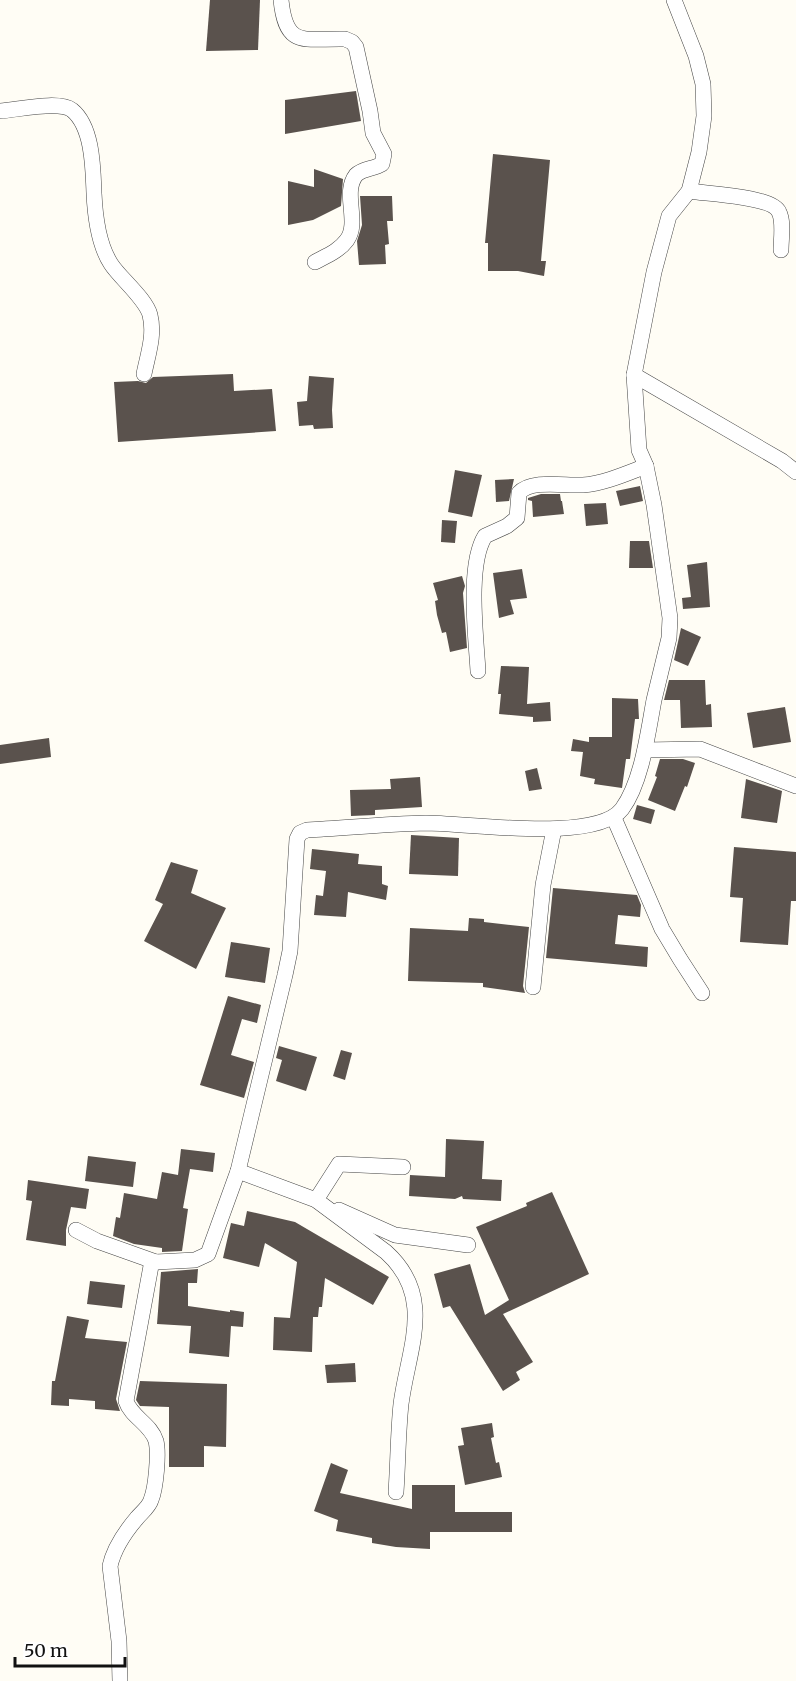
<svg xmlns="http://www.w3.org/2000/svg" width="796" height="1681" viewBox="0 0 796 1681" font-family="Merriweather,serif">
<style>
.building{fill:#5a524d}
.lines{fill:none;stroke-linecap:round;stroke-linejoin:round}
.minor-casing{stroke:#444;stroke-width:16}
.minor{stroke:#fff;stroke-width:15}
</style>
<rect width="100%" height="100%" fill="#fffdf5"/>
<g class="building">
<polygon points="210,0 260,0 258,50 206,51"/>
<polygon points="356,91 361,121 285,134 285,100"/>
<polygon points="493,154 550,160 541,261 546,261 544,276 518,271 488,271 488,243 485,243"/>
<polygon points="314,169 343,179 341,206 313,220 288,225 288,181 314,187"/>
<polygon points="360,196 392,196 393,221 387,221 389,244 385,245 386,264 359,265 357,241 362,225"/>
<polygon points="233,374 234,391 272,389 276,431 118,442 114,382 138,381 146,383 153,377"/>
<polygon points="309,376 334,378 332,410 333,428 314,429 313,425 299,426 297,402 307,401"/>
<polygon points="455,470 482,475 472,517 448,512"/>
<polygon points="514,479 509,501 496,502 495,480"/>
<polygon points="640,486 643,501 620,506 616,491"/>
<polygon points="558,494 560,494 561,501 562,501 564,514 533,517 532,501 528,500 528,498 541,494"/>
<polygon points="606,503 608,524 586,526 584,504"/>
<polygon points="442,520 457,521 455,543 441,542"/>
<polygon points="630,541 649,541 653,568 629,568"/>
<polygon points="707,562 710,607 683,609 682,598 691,597 687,565"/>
<polygon points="522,569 527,598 510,600 514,614 499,618 493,573"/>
<polygon points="462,576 465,586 463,593 467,648 450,652 446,632 442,633 437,615 435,601 438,600 433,583"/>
<polygon points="681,628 701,637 688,666 674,660"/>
<polygon points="501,666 529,667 527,704 550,702 551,721 533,722 533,717 499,714 501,694 498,694"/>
<polygon points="669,680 705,680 706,705 711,704 712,727 681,728 680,700 664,700"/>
<polygon points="612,698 638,699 639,719 635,719 630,759 626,759 622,788 594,784 595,779 580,776 583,752 571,751 573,739 589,742 589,737 612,737"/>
<polygon points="785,707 791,742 753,748 747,713"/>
<polygon points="49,738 51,757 0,764 0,745"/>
<polygon points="660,759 683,759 695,763 687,787 685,786 675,811 648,800 657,777 655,776"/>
<polygon points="537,768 542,789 529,791 525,771"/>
<polygon points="420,777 422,807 375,810 375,815 351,816 350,790 391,789 390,779"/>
<polygon points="746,779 782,791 777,823 741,818"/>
<polygon points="637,805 655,810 651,824 633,819"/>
<polygon points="411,835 459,838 458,876 409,874"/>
<polygon points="734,847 796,852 796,901 791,901 788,945 740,942 743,898 730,897"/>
<polygon points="312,849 359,854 358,864 382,866 382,884 388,886 386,900 348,892 346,917 314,915 316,895 323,896 326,871 310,869"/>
<polygon points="171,862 198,870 191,893 226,908 196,969 144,941 163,904 155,900"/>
<polygon points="553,888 637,895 641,905 640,917 618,915 615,944 648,947 647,967 546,958"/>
<polygon points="469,918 484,919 484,922 529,927 523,986 525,993 483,987 483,983 408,981 410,928 468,931"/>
<polygon points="231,942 270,948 265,983 225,977"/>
<polygon points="228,996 261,1005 257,1023 242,1019 231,1055 254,1062 244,1098 200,1085"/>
<polygon points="279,1046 317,1057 306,1091 276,1081 282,1060 276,1058"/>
<polygon points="341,1050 352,1053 345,1080 333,1076"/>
<polygon points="446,1139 484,1141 482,1179 502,1180 501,1201 463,1199 462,1196 455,1199 409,1196 410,1175 445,1177"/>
<polygon points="181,1149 215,1153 213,1172 190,1169 183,1208 188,1209 182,1251 162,1252 162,1248 134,1244 113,1236 116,1217 120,1218 124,1193 157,1199 162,1172 178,1175"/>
<polygon points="88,1156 136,1162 133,1187 85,1181"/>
<polygon points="28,1180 89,1189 86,1209 71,1207 66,1230 66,1246 26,1240 32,1201 26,1200"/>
<polygon points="552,1192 589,1274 503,1314 533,1362 516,1372 520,1380 503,1391 450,1306 443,1308 434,1274 470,1264 485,1315 509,1300 476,1227 527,1206 526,1203"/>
<polygon points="247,1211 295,1222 389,1277 373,1305 325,1278 322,1307 319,1307 318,1317 313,1317 312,1352 273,1350 274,1317 290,1318 297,1262 265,1243 259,1267 223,1258 231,1223 244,1226"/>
<polygon points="198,1269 197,1283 188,1283 188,1306 230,1312 230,1310 244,1312 243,1327 231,1326 229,1357 189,1353 191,1326 157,1324 161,1272"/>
<polygon points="90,1281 125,1285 122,1308 87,1304"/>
<polygon points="67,1316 89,1320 85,1338 127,1342 116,1399 120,1411 95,1409 95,1401 69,1399 69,1406 51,1405 52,1381 55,1381"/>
<polygon points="355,1363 356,1382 327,1383 325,1365"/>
<polygon points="140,1381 227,1384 226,1447 204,1446 204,1467 169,1467 169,1407 140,1406 136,1400"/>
<polygon points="492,1423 494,1437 491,1438 496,1463 499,1462 502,1477 465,1485 458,1446 464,1445 461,1428"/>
<polygon points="331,1463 348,1470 340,1493 412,1509 412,1485 455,1485 455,1512 512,1512 512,1532 430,1532 430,1549 396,1547 372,1543 372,1538 336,1531 338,1520 314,1511"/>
</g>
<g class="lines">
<g class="minor-casing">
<g id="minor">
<path d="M281,0C286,49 304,38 345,39L352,42L356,47L370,111L373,133L384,154L382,164C374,169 363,168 356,175C342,193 360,222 347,240C339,251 326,256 315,262"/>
<path d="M0,111C17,110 59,100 72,110C93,127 93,169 94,193C95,216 98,244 111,264C120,278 146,299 150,315C155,335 148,354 144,374"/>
<path d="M689,191C707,194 772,196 779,212C784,222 781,239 781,250"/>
<polyline points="634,375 782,461 796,472"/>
<path d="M478,671C476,636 467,565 485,536L507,526L517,518L519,493C531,479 565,486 583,485C605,483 625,474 646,466"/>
<polyline points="645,750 700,749 796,786"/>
<polyline points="614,818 662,929 680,959 702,993"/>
<polyline points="533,987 543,885 554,829"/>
<path d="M238,1171L316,1200L386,1252C436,1297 408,1349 401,1404C398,1433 398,1463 396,1492"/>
<polyline points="316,1200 339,1164 403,1167"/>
<polyline points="339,1210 395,1235 468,1245"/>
<polyline points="76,1230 97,1241 156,1262"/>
<path d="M120,1681L119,1641L110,1566C114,1548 125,1532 137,1518C141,1513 149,1507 151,1500C156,1488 159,1453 156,1441C151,1424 131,1417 126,1401L151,1266L156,1262L195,1260L208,1254L238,1171L285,975L290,951L297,839L300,833L307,830C346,828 386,824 426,823C468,823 596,843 622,809C642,782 648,732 654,700C659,679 664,658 669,638L670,618L654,505L646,466L639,450L634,375L654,272L669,216L689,191L699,152L704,116L703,84L696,56L674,0"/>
</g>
</g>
<use href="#minor" class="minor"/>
</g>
<path d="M15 1657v9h110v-9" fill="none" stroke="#111111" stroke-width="3"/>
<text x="24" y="1657" font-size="18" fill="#111111" stroke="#ffffff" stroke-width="4.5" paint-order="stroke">50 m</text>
</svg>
